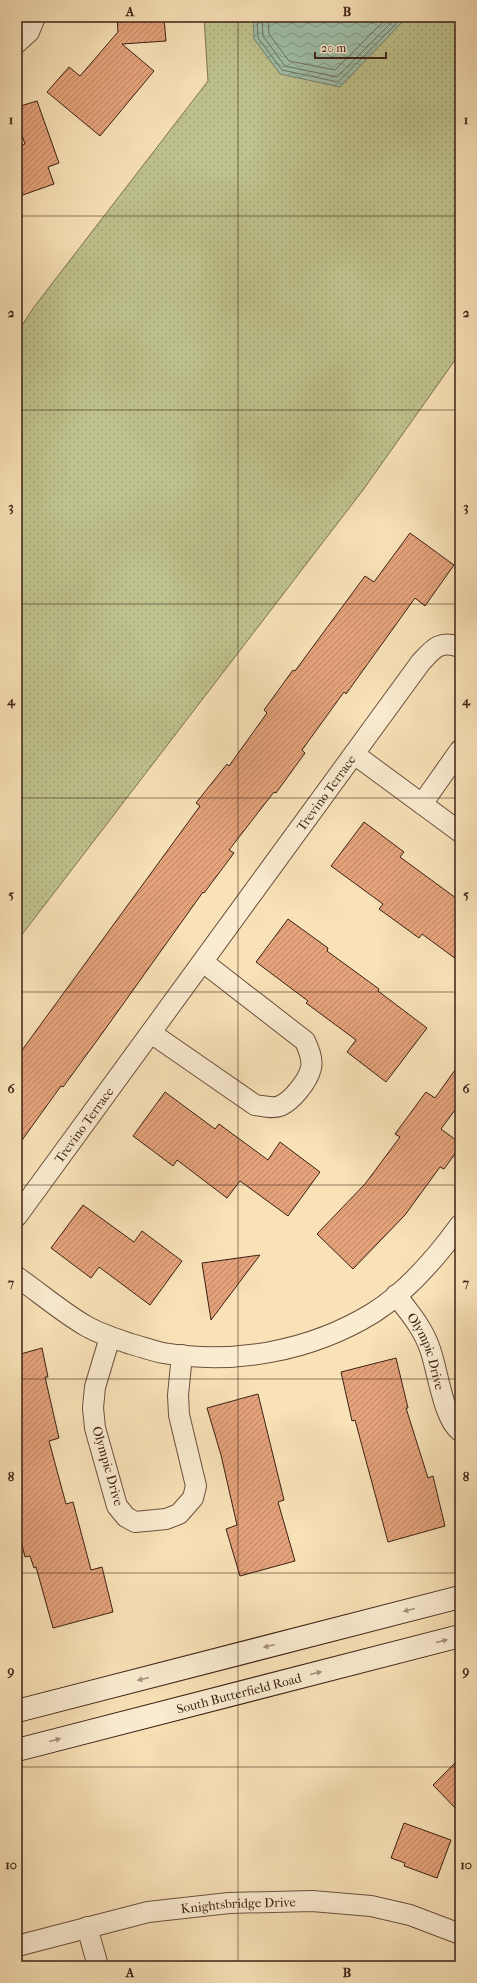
<svg xmlns="http://www.w3.org/2000/svg" width="477" height="1983" viewBox="0 0 477 1983" font-family="'IM FELL French Canon',serif">
<style>
.grass{fill:url(#grass-dots);stroke:#7e7252}
.water{fill:url(#water-waves);stroke:#777f6e}
.lines{fill:none;stroke-linecap:round;stroke-linejoin:round}
.shore{stroke:#6e705f;stroke-width:1}
.building{fill:url(#building-hatch);stroke:#3c2015}
.minor-casing{stroke:#6b503e;stroke-width:22}
.secondary-casing{stroke:#3c2015;stroke-width:24}
.minor{stroke:#fbecd1;stroke-width:20}
.secondary{stroke:#fbecd1;stroke-width:22}
.oneway{fill:#a5907c}
.grid{fill:none;stroke:#3c2015;stroke-width:1;stroke-opacity:0.55}
.labels{text-anchor:middle;dominant-baseline:central;stroke-width:3;stroke-linejoin:round;paint-order:stroke}
.street-label{font-size:13px;fill:#3c2015;stroke:#fbecd1}
.neatline{fill:none;stroke:#3c2015;stroke-width:1.5}
.grid-label{font-size:13px;text-anchor:middle;font-weight:bold;fill:#3c2015}
</style>
<defs>
<pattern id="grass-dots" width="8" height="8" patternUnits="userSpaceOnUse"><rect width="8" height="8" fill="#bfc38e"/><path d="M2 2h.1M6 6h.1" fill="none" stroke="#a5a77a" stroke-width="1.8" stroke-linecap="round"/></pattern>
<pattern id="water-waves" width="16" height="10" patternUnits="userSpaceOnUse"><rect width="16" height="10" fill="#9fbfa9"/><path d="M0 5q4-4 8 0t8 0" fill="none" stroke="#839b88"/></pattern>
<pattern id="building-hatch" width="6" height="6" patternUnits="userSpaceOnUse"><rect width="6" height="6" fill="#e5a37b"/><path d="M-1 1l2-2M0 6l6-6M5 7l2-2" fill="none" stroke="#bb8464"/></pattern>
</defs>
<rect width="100%" height="100%" fill="#f9e2b8"/>
<filter id="stains"><feTurbulence type="fractalNoise" baseFrequency=".005" numOctaves="4"/><feColorMatrix values="0 0 0 0 .2 0 0 0 0 .09 0 0 0 0 .02 0 0 0 .5 -.17"/></filter>
<radialGradient id="worn" r=".72"><stop offset=".6" stop-color="#630" stop-opacity="0"/><stop offset="1" stop-color="#630" stop-opacity=".3"/></radialGradient>
<polygon class="grass" points="204,17 460,17 460,353 363,490 17,941 17,333 34,307 208,81"/>
<polygon class="water" points="253,17 407,17 340,87 280,74 254,39"/>
<g class="lines">
<g class="shore">
<polyline points="257,17 258,38 282,70 338,82 403,17"/>
<polyline points="262,17 263,36 285,66 337,77 397,17"/>
<polyline points="268,17 269,34 289,61 335,70 388,17"/>
</g>
</g>
<g class="building">
<polygon points="117,17 164,17 166,41 122,44 154,71 100,136 47,92 69,67 80,76 118,32"/>
<polygon points="37,101 59,163 48,167 54,184 17,197 17,147 25,144 17,121 17,107"/>
<polygon points="410,533 454,565 425,606 415,598 346,694 344,692 302,750 305,753 276,793 274,792 229,850 234,853 204,893 203,892 101,1035 63,1087 61,1086 17,1147 17,1057 200,806 196,803 227,764 229,766 267,713 264,710 293,670 295,671 365,576 374,582"/>
<polygon points="364,822 404,852 400,857 460,901 460,962 422,934 419,938 379,909 383,904 331,866"/>
<polygon points="288,919 328,948 327,951 379,989 378,991 427,1028 386,1082 347,1052 356,1040 306,1003 308,1001 256,962"/>
<polygon points="460,1063 460,1103 441,1129 460,1143 460,1147 444,1169 440,1167 405,1215 353,1269 317,1234 365,1184 400,1137 395,1134 426,1092 435,1098"/>
<polygon points="165,1092 215,1129 219,1124 268,1160 280,1142 320,1172 288,1216 240,1181 227,1198 177,1160 173,1166 133,1136"/>
<polygon points="83,1205 134,1242 142,1231 182,1261 150,1305 99,1267 91,1278 51,1248"/>
<polygon points="260,1255 211,1320 202,1263"/>
<polygon points="42,1348 48,1377 45,1377 59,1438 49,1441 66,1504 73,1502 91,1570 102,1567 113,1612 53,1628 36,1567 34,1568 30,1556 25,1557 17,1526 17,1355"/>
<polygon points="396,1358 408,1408 406,1408 428,1478 433,1476 445,1526 388,1542 355,1420 352,1421 341,1372"/>
<polygon points="258,1394 284,1500 278,1502 295,1561 240,1576 226,1529 237,1525 221,1455 207,1408"/>
<polygon points="460,1758 460,1813 433,1785"/>
<polygon points="404,1823 451,1840 437,1878 404,1866 405,1863 391,1858"/>
</g>
<g class="lines">
<g class="minor-casing">
<g id="minor">
<polyline points="17,43 29,32 35,17"/>
<polyline points="354,754 460,832"/>
<polyline points="422,804 460,750"/>
<path d="M151,1033L255,1105C263,1106 272,1109 280,1106C292,1101 308,1081 311,1068C313,1059 309,1050 305,1041L203,962"/>
<path id="s1" d="M17,1216L421,662C434,648 440,640 460,647"/>
<path d="M17,1277C40,1293 62,1312 86,1326C100,1334 116,1339 131,1344C142,1347 153,1351 163,1353C235,1365 311,1351 373,1313C408,1291 436,1258 460,1225"/>
<path id="s2" d="M396,1295C409,1312 423,1328 430,1349C438,1371 443,1418 460,1431"/>
<polyline points="110,1337 95,1387 93,1408 95,1428 117,1506 126,1517 135,1522 166,1519 179,1514 193,1498 196,1486 179,1415 178,1395 182,1355"/>
<polyline points="87,1927 98,1966"/>
<path id="s3" d="M17,1946L148,1912L229,1903L312,1901L371,1906L410,1915L460,1934"/>
</g>
</g>
<g class="secondary-casing">
<g id="secondary">
<polyline points="17,1711 460,1597"/>
<path id="s4" d="M17,1750L460,1636"/>
</g>
</g>
<use href="#minor" class="minor"/>
<use href="#secondary" class="secondary"/>
</g>
<defs><path id="oneway-solid" d="M-6-.8H1V-3.2L6.5 0L1 3.2V.8H-6Z"/></defs>
<g class="oneway">
<use href="#oneway-solid" transform="translate(409 1610) rotate(166)"/>
<use href="#oneway-solid" transform="translate(442 1641) rotate(-14)"/>
<use href="#oneway-solid" transform="translate(269 1646) rotate(166)"/>
<use href="#oneway-solid" transform="translate(316 1673) rotate(-14)"/>
<use href="#oneway-solid" transform="translate(143 1679) rotate(166)"/>
<use href="#oneway-solid" transform="translate(55 1740) rotate(-15)"/>
</g>
<path class="grid" d="M238,17V1966M17,216H460M17,410H460M17,604H460M17,798H460M17,992H460M17,1185H460M17,1379H460M17,1573H460M17,1767H460"/>
<g class="labels">
<g class="street-label">
<text stroke="none"><textPath href="#s1" startOffset="524">Trevino Terrace</textPath></text>
<text stroke="none"><textPath href="#s1" startOffset="113">Trevino Terrace</textPath></text>
<text stroke="none"><textPath href="#s2" startOffset="65">Olympic Drive</textPath></text>
<text transform="translate(108 1466) rotate(74)">Olympic Drive</text>
<text stroke="none"><textPath href="#s4" startOffset="229">South Butterfield Road</textPath></text>
<text stroke="none"><textPath href="#s3" startOffset="226">Knightsbridge Drive</textPath></text>
</g>
</g>
<rect width="477" height="1983" fill="none" stroke="#f9e2b8" stroke-width="44"/>
<path d="M315 52v6h71v-6" fill="none" stroke="#3c2015" stroke-width="2"/>
<text x="321" y="52" font-size="12" fill="#3c2015" stroke="#fbecd1" stroke-width="3" paint-order="stroke">20 m</text>
<rect x="22" y="22" width="433" height="1939" class="neatline"/>
<g class="grid-label">
<text x="130" y="16">A</text>
<text x="347" y="16">B</text>
<text x="11" y="124">1</text>
<text x="466" y="124">1</text>
<text x="11" y="317">2</text>
<text x="466" y="317">2</text>
<text x="11" y="511">3</text>
<text x="466" y="511">3</text>
<text x="11" y="705">4</text>
<text x="466" y="705">4</text>
<text x="11" y="899">5</text>
<text x="466" y="899">5</text>
<text x="11" y="1093">6</text>
<text x="466" y="1093">6</text>
<text x="11" y="1287">7</text>
<text x="466" y="1287">7</text>
<text x="11" y="1481">8</text>
<text x="466" y="1481">8</text>
<text x="11" y="1675">9</text>
<text x="466" y="1675">9</text>
<text x="11" y="1869">10</text>
<text x="466" y="1869">10</text>
<text x="130" y="1977">A</text>
<text x="347" y="1977">B</text>
</g>
<rect width="100%" height="100%" filter="url(#stains)"/>
<rect width="100%" height="100%" fill="url(#worn)"/>
</svg>
